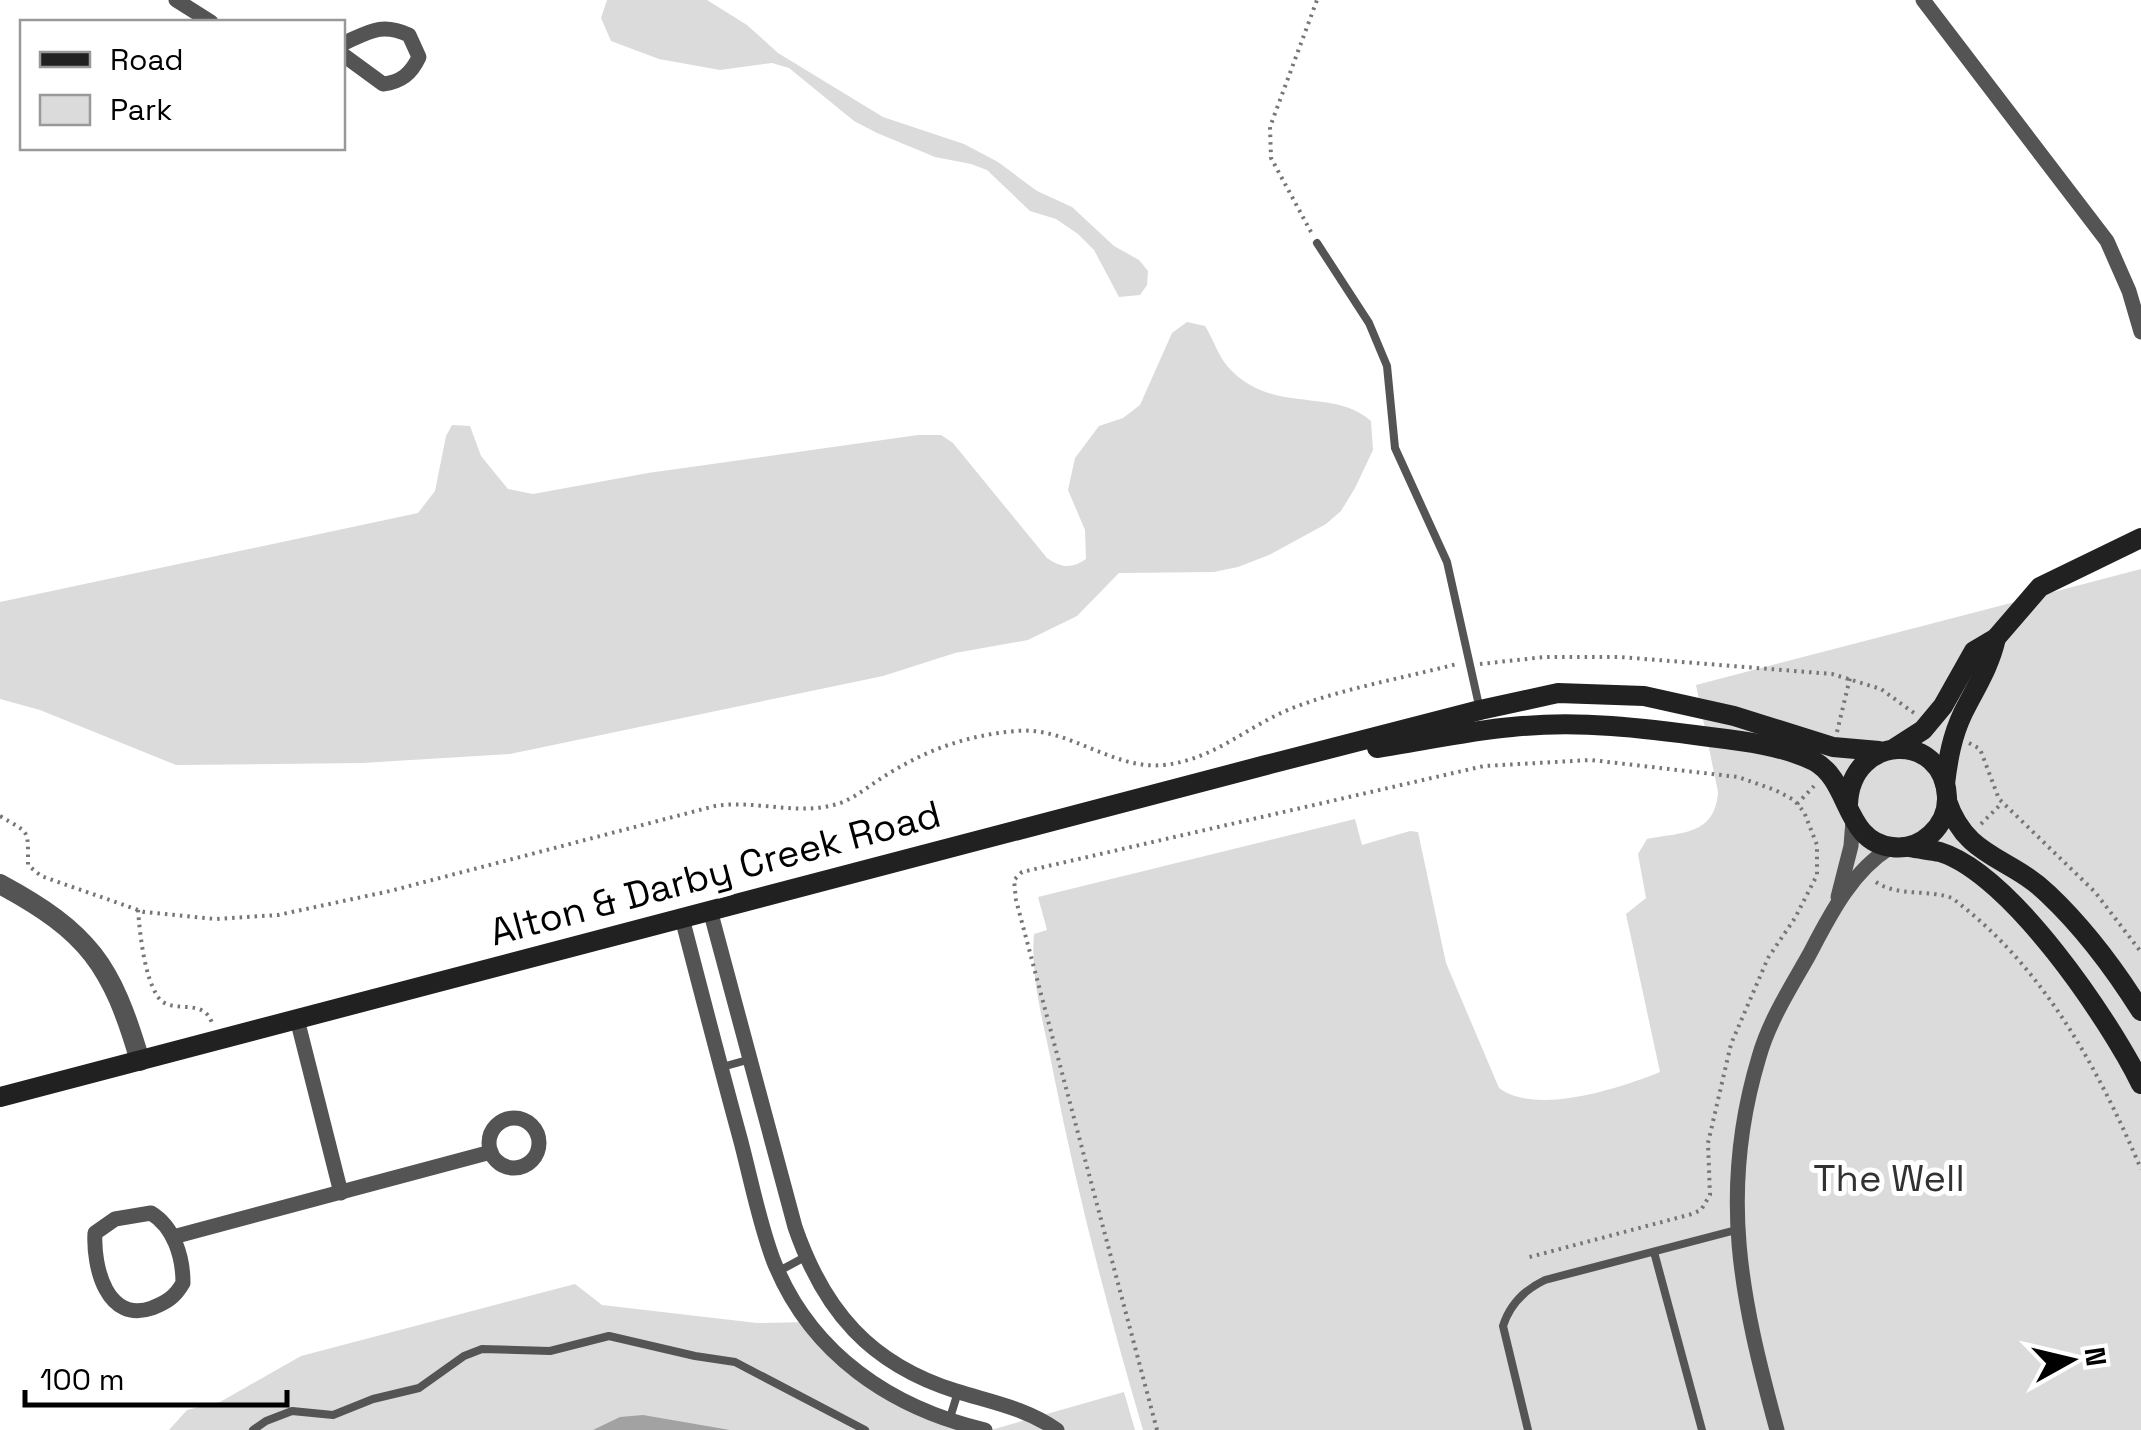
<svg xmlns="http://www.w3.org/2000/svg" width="2141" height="1430" viewBox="0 0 2141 1430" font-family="'Space Grotesk',sans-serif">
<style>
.green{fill:#dbdbdb}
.water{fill:#a2a2a2}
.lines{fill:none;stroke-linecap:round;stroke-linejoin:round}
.path{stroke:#767676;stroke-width:4;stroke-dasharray:2.5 5;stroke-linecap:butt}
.service{stroke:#545454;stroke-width:8}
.minor{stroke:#545454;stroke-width:15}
.tertiary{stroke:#545454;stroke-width:20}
.secondary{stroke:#212121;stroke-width:20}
.labels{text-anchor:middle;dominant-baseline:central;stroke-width:10;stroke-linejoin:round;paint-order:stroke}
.street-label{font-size:38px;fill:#000;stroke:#fff}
.park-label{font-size:38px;fill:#323232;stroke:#fff}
</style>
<rect width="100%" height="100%" fill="#fff"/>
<g class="green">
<polygon points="607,0 707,0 747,25 778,53 883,117 964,144 998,162 1037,191 1072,207 1114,246 1139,260 1148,271 1147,285 1140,295 1119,297 1094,250 1078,234 1056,219 1030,211 987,170 971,164 935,157 877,133 854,121 789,68 772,63 720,70 659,59 611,41 601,18"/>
<path d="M1187,322L1205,326C1213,338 1218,356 1228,367C1272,416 1332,386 1371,421L1373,450L1355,488L1341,511L1326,524L1269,555L1238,567L1214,572L1119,573L1077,616L1028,640L955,653L883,676L510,754L362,763L176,765L40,710L0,699V602L418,513L435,491L446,436L452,425L470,426L481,456L508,489L533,494L648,473L918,435H941L953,443L1047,558C1061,568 1072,569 1086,559L1085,530L1068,490L1075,458L1099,426L1123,418L1140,405L1172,333Z"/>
<path d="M2141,569V1430H1143C1108,1311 1077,1193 1053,1071C1045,1027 1030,980 1034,934L1047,930L1038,897L1355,819L1362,845L1410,831L1418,832L1446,963L1499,1088C1537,1116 1620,1088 1660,1072L1626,914L1646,898L1638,854L1647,839C1681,832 1715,836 1718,792L1696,685Z"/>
<polygon points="575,1284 602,1305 757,1323 808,1322 871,1384 985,1430 169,1430 187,1410 220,1402 301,1356"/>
<polygon points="1124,1392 1135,1430 991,1430"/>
</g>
<polygon class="water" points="643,1415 730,1430 593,1430 620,1417"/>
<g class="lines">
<g class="path">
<polyline points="1311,232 1271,158 1270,127 1317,0"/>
<polyline points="1480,664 1545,657 1620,657 1832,674 1881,689 1914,713"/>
<polyline points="1837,732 1850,678"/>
<polyline points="1969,743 1980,749 1999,799 2095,892 2141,952"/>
<polyline points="1797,804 1814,786"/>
<path d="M0,816C30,834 28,828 28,865L41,876L144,912L216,919L278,915L390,891L715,806C757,799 802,818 843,802C859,795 873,783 888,774C928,749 969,735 1016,731C1068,726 1112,770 1163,765C1215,760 1248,725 1295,707C1346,688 1403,678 1457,664"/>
<polyline points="1981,824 2002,803"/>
<path d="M1876,882C1897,897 1928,889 1952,898C2043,966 2098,1068 2141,1169"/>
<path d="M138,910C140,934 144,976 158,997C171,1016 203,996 212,1023"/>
<polyline points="1157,1430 1016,900 1014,880 1022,872 1484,766 1591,760 1738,777 1775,790 1794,800 1804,812 1817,845 1817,875 1795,918 1768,958 1731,1044 1708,1143 1710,1195 1701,1210 1692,1214 1526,1258"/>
</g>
<g class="service">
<polyline points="1317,243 1369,323 1387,366 1395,448 1447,562 1480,710"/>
<polyline points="722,1067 751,1059"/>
<polyline points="1654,1252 1702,1430"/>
<polyline points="779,1271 805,1257"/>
<polyline points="949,1421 958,1392"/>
<polyline points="253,1430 266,1421 292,1411 333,1415 373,1399 419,1388 464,1356 482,1349 550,1351 609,1336 695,1356 735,1362 865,1430"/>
<path d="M1528,1430L1503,1326C1510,1304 1524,1290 1545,1280L1736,1230"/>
</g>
<g class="minor">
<polyline points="176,0 211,22"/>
<polyline points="1923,0 2107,241 2129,291 2141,332"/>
<path d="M342,44C369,32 381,22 409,35L419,57C411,74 401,82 383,84L342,54"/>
<polyline points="1838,897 1851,846 1853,820"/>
<path d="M710,910L795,1227C824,1311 870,1364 956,1391C991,1402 1026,1408 1057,1430"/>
<path d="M682,918C701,991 720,1065 740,1138C751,1179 759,1223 774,1262C811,1354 891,1408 985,1430"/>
<polyline points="297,1019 341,1193"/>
<circle cx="514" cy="1143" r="25"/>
<path d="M151,1213C174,1227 183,1257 183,1283C175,1297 167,1302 152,1308C107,1324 93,1267 95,1233L115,1219Z"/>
<polyline points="173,1237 491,1152"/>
<path d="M1777,1430C1741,1298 1718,1193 1759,1057C1769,1021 1791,987 1809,955C1830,915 1851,872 1891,847"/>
</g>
<path class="tertiary" d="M0,884C89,932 112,965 140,1061"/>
<g class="secondary">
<path d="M1377,748C1422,741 1467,731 1512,727C1579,720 1644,728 1710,737C1744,741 1783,746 1814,761C1851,781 1844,842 1892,847C1921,851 1948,826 1947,797C1944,731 1851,733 1848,804"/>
<polyline points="1895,748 1923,730 1943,706 1974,651 1996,638 2040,587 2141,538"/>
<path d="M1945,784C1948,759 1952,736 1963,713C1976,687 1990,666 1996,638"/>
<path d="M1947,801C1966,858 2009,856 2048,894C2085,929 2114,968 2141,1011"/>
<path d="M1909,847C1919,849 1930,850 1940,852C2011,874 2109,1019 2141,1084"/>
<polyline points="0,1097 1266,765 1480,710 1558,693 1644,696 1734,716 1833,747 1879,751"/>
</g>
</g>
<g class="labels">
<g class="street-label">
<text transform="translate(715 873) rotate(-15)">Alton &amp; Darby Creek Road</text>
</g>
<g class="park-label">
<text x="1889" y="1178">The Well</text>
</g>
</g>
<rect x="20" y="20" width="325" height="130" fill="#ffffff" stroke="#999999" stroke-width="2.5"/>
<rect x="40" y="52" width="50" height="15" fill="#212121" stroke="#999999" stroke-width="2.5"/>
<text x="110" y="70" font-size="30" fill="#000000">Road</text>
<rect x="40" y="95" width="50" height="30" fill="#dbdbdb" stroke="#999999" stroke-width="2.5"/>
<text x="110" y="120" font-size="30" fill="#000000">Park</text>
<g transform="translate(2071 1360) rotate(82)" stroke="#ffffff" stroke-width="8" paint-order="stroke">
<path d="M0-8L18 38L0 25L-18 38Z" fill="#000000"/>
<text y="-15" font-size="28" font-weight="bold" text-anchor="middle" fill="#000000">N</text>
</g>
<path d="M25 1390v15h262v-15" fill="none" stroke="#000000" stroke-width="5"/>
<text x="40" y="1390" font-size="30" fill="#000000" stroke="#ffffff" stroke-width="8" paint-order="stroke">100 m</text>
</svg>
